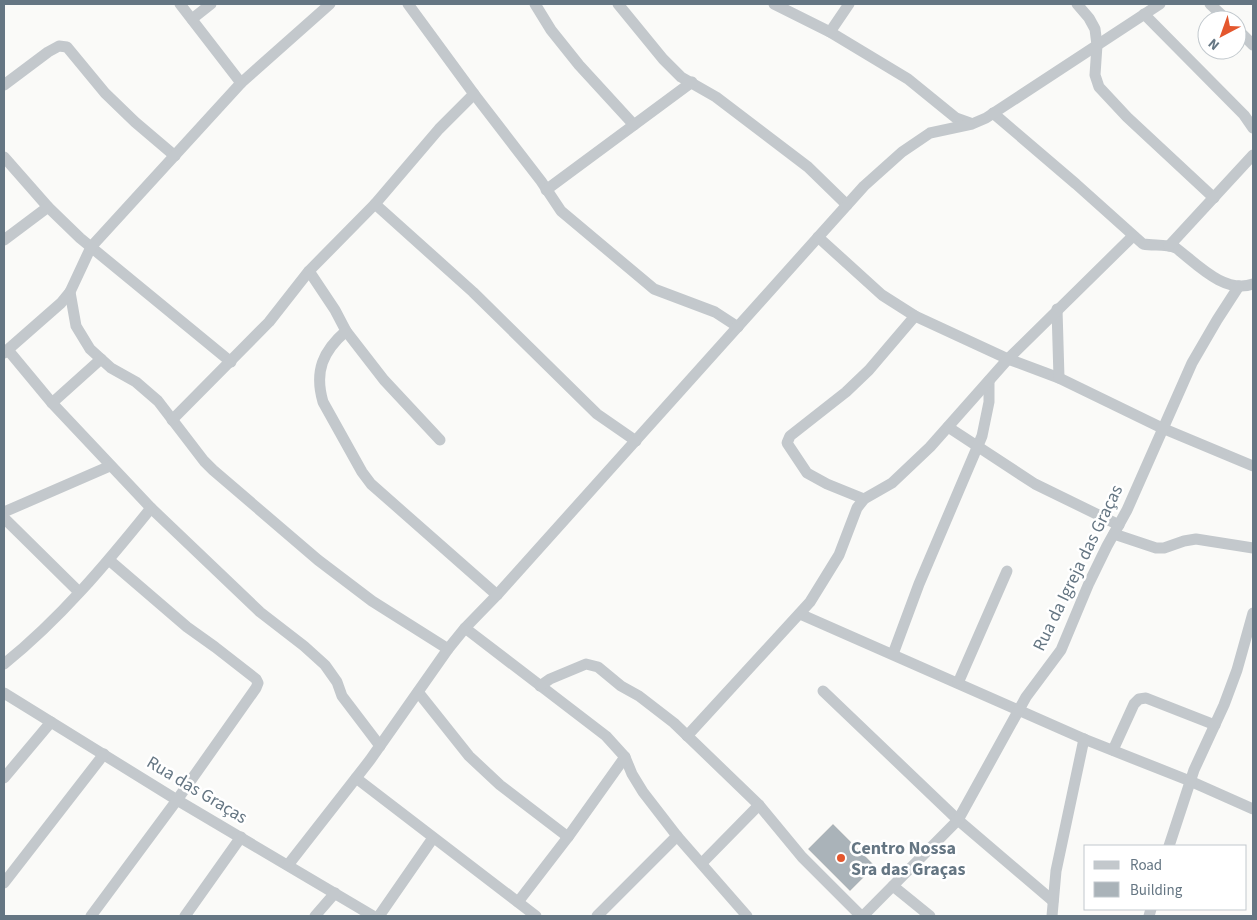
<svg xmlns="http://www.w3.org/2000/svg" width="1257" height="920" viewBox="0 0 1257 920" font-family="'Source Sans 3',sans-serif">
<style>
.building{fill:#aab3b9;stroke:#dcdcda}
.lines{fill:none;stroke-linecap:round;stroke-linejoin:round}
.street{stroke:#c3c8cc;stroke-width:11}
.poi-dot{fill:#e4572e;stroke:#fff;stroke-width:2}
.labels{text-anchor:middle;dominant-baseline:central;stroke-width:5;stroke-linejoin:round;paint-order:stroke}
.street-label{font-size:18px;fill:#657683;stroke:#fff}
.poi-label{font-size:18px;font-weight:bold;fill:#657683;stroke:#fff;text-anchor:start}
</style>
<rect width="100%" height="100%" fill="#fafaf8"/>
<polygon class="building" points="833,824 875,866 850,891 808,849"/>
<g class="lines">
<g class="street">
<polyline points="180,4 241,83"/>
<polyline points="408,4 474,94 541,181 561,211 654,289 715,312 738,327"/>
<polyline points="535,4 551,30 579,65 634,125"/>
<polyline points="618,4 663,59 681,77 716,97 808,167 847,205"/>
<polyline points="774,4 830,32 908,79 956,118 970,123"/>
<polyline points="1077,4 1089,18 1095,29 1097,45 1095,75 1099,87 1127,117 1214,198"/>
<polyline points="1210,4 1227,20"/>
<polyline points="1144,14 1244,115 1253,128"/>
<polyline points="192,19 211,4"/>
<polyline points="1237,29 1253,45"/>
<polyline points="830,32 849,4"/>
<polyline points="4,85 48,52 59,46 67,47 105,93 135,122 175,156"/>
<path d="M993,113L1076,184L1143,244C1154,246 1165,244 1176,248C1197,264 1224,294 1253,284"/>
<polyline points="4,157 48,207 80,238 231,362"/>
<polyline points="546,190 692,82"/>
<polyline points="375,204 473,292 597,414 636,441"/>
<polyline points="818,237 882,295 915,316 1008,359 1059,378 1162,428 1253,466"/>
<polyline points="4,240 48,207"/>
<polyline points="1169,246 1253,155"/>
<polyline points="309,271 335,310 346,331 384,380 440,440"/>
<polyline points="70,292 76,326 90,349 111,368 136,382 158,401 204,461 213,470 318,560 372,601 448,649"/>
<polyline points="1057,309 1059,378"/>
<path d="M346,331C323,351 314,371 323,402L362,472L371,484L497,595"/>
<polyline points="8,350 52,403 151,508 260,612 304,646 325,665 337,682 342,696 380,746"/>
<polyline points="4,353 61,303 70,292 91,247 241,83 330,4"/>
<polyline points="52,403 101,359"/>
<polyline points="172,420 269,322 309,271 375,204 439,129 474,94"/>
<polyline points="948,427 1035,484 1119,525"/>
<polyline points="864,499 827,484 807,473 787,443 790,436 846,392 869,370 915,316"/>
<polyline points="4,512 110,466"/>
<polyline points="4,518 79,592"/>
<polyline points="1114,534 1156,548 1164,548 1184,541 1196,539 1253,548"/>
<polyline points="800,614 1084,739 1190,781 1253,809"/>
<polyline points="465,628 606,736 625,757 632,774 643,792 677,836 747,916"/>
<polyline points="893,654 919,584 982,436 989,402 989,381"/>
<path d="M4,664C60,619 106,564 151,508"/>
<polyline points="958,683 1007,571"/>
<polyline points="540,686 550,679 586,664 598,667 621,686 639,696 674,723 759,805 802,857 861,916"/>
<polyline points="823,691 958,820 1053,901"/>
<polyline points="418,692 469,756 500,785 568,837"/>
<polyline points="4,693 177,800 373,916"/>
<polyline points="687,736 810,602 839,555 857,508 864,499 892,483 930,447 1008,359 1133,236"/>
<polyline points="1113,750 1134,704 1139,699 1146,698 1215,725"/>
<polyline points="4,778 51,722"/>
<polyline points="356,778 536,916"/>
<polyline points="1169,846 1194,770 1224,705 1237,670 1253,613"/>
<polyline points="702,863 759,805"/>
<polyline points="288,865 370,760 448,649 465,628 497,595 864,186 902,152 930,133 972,124 986,118 1160,4"/>
<polyline points="4,883 104,754"/>
<polyline points="893,886 930,916"/>
<polyline points="518,902 568,837 625,757"/>
<polyline points="91,916 177,800 256,688 258,683 256,679 215,647 187,627 109,560"/>
<polyline points="185,916 241,837"/>
<polyline points="315,916 335,893"/>
<polyline points="379,916 433,838"/>
<polyline points="597,916 677,836"/>
<polyline points="863,916 958,820 1026,697 1061,650 1089,583 1107,546 1127,510 1192,363 1217,320 1239,286"/>
<polyline points="1052,916 1056,871 1084,739"/>
<polyline points="1149,916 1151,909"/>
</g>
</g>
<circle class="poi-dot" cx="841" cy="858" r="5"/>
<g class="labels">
<g class="street-label">
<text transform="translate(1078 568) rotate(-64)">Rua da Igreja das Graças</text>
<text transform="translate(197 790) rotate(31)">Rua das Graças</text>
</g>
<g class="poi-label">
<text x="851" y="848">Centro Nossa<tspan x="851" dy="21">Sra das Graças</tspan></text>
</g>
</g>
<rect width="1257" height="920" fill="none" stroke="#657683" stroke-width="10"/>
<rect x="1084" y="845" width="162" height="65" fill="#ffffff" stroke="#c1c8cd"/>
<rect x="1094" y="861" width="25" height="8" fill="#c3c8cc" stroke="#c1c8cd"/>
<text x="1130" y="870" font-size="15" fill="#657683">Road</text>
<rect x="1094" y="882" width="25" height="15" fill="#aab3b9" stroke="#c1c8cd"/>
<text x="1130" y="895" font-size="15" fill="#657683">Building</text>
<g transform="translate(1222 35) rotate(221)"><circle r="24" fill="#ffffff" stroke="#c1c8cd"/>
<path d="M0-4L9 19L0 12L-9 19Z" fill="#e4572e"/>
<text y="-8" font-size="14" font-weight="bold" text-anchor="middle" fill="#657683">N</text>
</g>
</svg>
